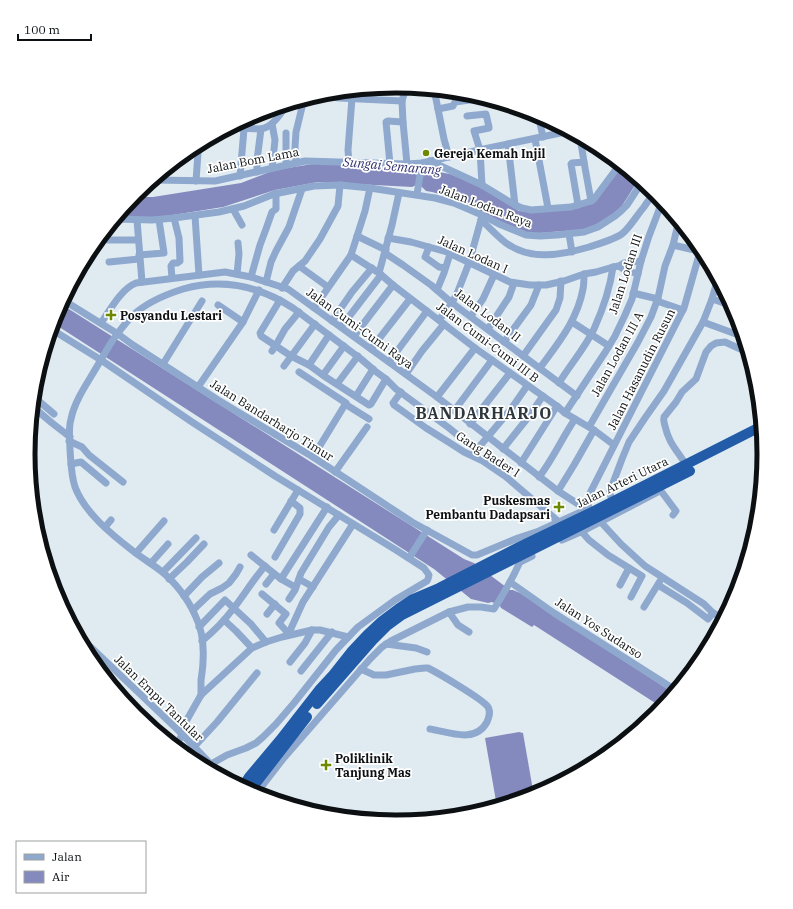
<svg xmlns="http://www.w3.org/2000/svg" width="793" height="909" viewBox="0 0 793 909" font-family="'IBM Plex Serif',serif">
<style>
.water{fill:#858abe}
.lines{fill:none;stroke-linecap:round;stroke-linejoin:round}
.minor{stroke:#8fa9ce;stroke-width:7}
.highway{stroke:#225ba8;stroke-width:10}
.poi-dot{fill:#6d8900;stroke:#fff;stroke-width:1.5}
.labels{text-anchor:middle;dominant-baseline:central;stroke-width:3.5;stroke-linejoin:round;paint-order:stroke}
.poi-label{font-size:12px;font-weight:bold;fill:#0c1012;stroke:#fff;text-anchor:start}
.street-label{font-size:12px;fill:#0c1012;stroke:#fff}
.water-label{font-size:13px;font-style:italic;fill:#323271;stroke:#fff}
.district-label{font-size:16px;font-weight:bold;letter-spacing:1px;fill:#2e373c;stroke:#fff}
.rim{fill:none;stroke:#0c1012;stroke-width:5}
</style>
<rect width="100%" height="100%" fill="#e0ebf1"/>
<g class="water">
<polygon points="319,163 412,168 416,173 423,173 428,170 450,174 483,188 519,211 534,212 592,203 622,165 639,179 620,209 611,216 588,229 528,234 509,228 468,204 454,198 432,192 426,191 422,187 416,185 412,187 318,182 275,190 223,207 154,218 118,216 134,197 153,197 241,183 275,170"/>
<polygon points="61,304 464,559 474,563 510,590 513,590 520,593 675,694 663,708 534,625 532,627 501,608 500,606 492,602 488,603 471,599 434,569 53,323 56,313"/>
<polygon points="519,732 523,733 534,796 497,807 485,738"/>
</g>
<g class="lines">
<g class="minor">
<polyline points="406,87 402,101 403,122 407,164"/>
<polyline points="435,94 444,139 449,157"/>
<polyline points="319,95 339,98 402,101"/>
<polyline points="438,109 453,106 455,102 484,98"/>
<polyline points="538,114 543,137"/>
<polyline points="467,116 486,114 489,127 489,128 474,131 480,150 482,185"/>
<polyline points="272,124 275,140 272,168"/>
<polyline points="228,128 261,129"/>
<polyline points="286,133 286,165"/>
<polyline points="535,139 548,208"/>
<polyline points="508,144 515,205"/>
<polyline points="430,161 482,185 515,205 522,208 531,210 571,207 591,201 594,199 620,164"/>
<polyline points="349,162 348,150 352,98"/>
<polyline points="584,162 591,201"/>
<polyline points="296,163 295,147 296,132 304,99"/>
<polyline points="390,164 386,122 388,121 403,122"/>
<path d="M257,172V160L261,129C273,127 280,114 287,105"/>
<polyline points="240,176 244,129 248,124 255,115"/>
<polyline points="153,180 215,181 305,161 407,164 422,163 479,150 570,131"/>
<polyline points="196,181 198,153 201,143"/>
<polyline points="417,194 422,163"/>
<polyline points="578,205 571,164 572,163 584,162 580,137"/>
<polyline points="233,209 242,225"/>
<polyline points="195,216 199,275"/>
<polyline points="115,219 152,220 174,218 219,212 244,206 274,194 314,186 340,185 370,188 435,198 454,203 482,215 499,224 526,235 540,236 557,235 584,232 598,227 615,216 621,211 627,205 642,182"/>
<polyline points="137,220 142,282"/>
<path d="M481,220C490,228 497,236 506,243C530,261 562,255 589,247C598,244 616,239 623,233C631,226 637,215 644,207C647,202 651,197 656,193"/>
<polyline points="569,234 572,252"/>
<polyline points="357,236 386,250"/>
<polyline points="388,238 411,242 447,252 510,282 530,285 546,285 564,281 584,274 596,272 613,267 619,266 624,263 641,261"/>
<polyline points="108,240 138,240"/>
<polyline points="673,245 690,249 700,251"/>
<polyline points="429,247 425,257 439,267 445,268"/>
<polyline points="385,253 403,265 431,285 452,303 577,396"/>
<polyline points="139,255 164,253 159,220"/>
<polyline points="351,255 379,273 393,285 475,348 557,406 565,413 575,419 594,430 614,445"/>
<polyline points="109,262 139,259"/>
<polyline points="299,266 328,287"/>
<polyline points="619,266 625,270 638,274"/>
<polyline points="379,273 392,225 399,193"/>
<polyline points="237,274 239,254 238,243"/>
<polyline points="251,277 260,245 266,229 272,212 276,209 276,193"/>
<polyline points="172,278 171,266 173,263 177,263 180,261 179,238 174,218"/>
<polyline points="266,282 271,262 276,251 289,227 302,189"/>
<polyline points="282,288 293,271 305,261 320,239 338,206 340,185"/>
<polyline points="437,290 444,273 450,254"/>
<polyline points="633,293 658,299"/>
<polyline points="712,299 733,306"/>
<polyline points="63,300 118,334 133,345 218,400 313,457 412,522 472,555 477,555 518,538 539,531 585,510"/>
<polyline points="280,300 260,333 261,336 291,356 309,365 329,335"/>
<polyline points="657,301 683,310"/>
<polyline points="218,305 243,322"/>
<polyline points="314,308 351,255 365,211 370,188"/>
<polyline points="471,316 483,299 494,275"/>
<polyline points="439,320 452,303 458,291 469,263 482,216"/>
<polyline points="332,321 352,292 372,268"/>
<polyline points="572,322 609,346"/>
<polyline points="703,322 744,337"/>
<path d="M101,323C110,310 121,289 136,283L225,272L251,277L288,289L437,397L558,491L578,504L588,505"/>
<polyline points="341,327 381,275"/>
<polyline points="51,329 101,360 192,422 275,476 396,550 424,568 429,575 428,579 427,581 395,600 358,627 336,650 294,703 276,724 263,737 256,743 246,748 227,755 211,764"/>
<polyline points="488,329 509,297 514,283"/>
<polyline points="354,336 393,285"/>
<polyline points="504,342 531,305 539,285"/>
<polyline points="371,349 410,299"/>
<polyline points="272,351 276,345 285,329 299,312"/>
<polyline points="523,356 556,310 560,298 561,281"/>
<polyline points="389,362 427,311"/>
<polyline points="163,364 202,301"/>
<polyline points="309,365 324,376 369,405 371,404 386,379"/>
<polyline points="284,366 315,324"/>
<path d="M540,368C558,343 577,321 583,289C584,284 584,279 584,274"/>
<polyline points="299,372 346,403 313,457"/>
<polyline points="406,374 422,351 444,324"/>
<polyline points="323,375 344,346"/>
<path d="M559,383C570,365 585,348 594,329C603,309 610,288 613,267"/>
<polyline points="337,384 358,356"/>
<polyline points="198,387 243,322 259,290"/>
<polyline points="401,392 393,403 394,405 426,428 450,443 464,452 483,461 505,476 559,522"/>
<polyline points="356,396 373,369"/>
<polyline points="34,397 54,414"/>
<polyline points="437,397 475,348"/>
<polyline points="345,404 369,419"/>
<polyline points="33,407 52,423 70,437"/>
<polyline points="454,411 492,360"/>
<polyline points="565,413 606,351 615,336 625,315 632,299 641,261 649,236 659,210 661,198"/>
<polyline points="470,424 510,373"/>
<polyline points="589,427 638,342 651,317 658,298 665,266 673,245 679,220"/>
<polyline points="69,441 82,447 89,455 123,482"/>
<polyline points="503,449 526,420 543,396"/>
<polyline points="474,453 511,409 527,386"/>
<polyline points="521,463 557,406"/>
<polyline points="71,464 81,462 106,483"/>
<path d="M686,465C677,450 669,444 665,426C664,422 663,420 664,417L676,402L682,392L696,379L706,352L711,346L716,343L725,342L749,353"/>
<polyline points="335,472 367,427"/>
<path d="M539,477C553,459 562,438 575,419"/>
<polyline points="558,491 574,465 594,430"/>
<polyline points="661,491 676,511 673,515"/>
<polyline points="611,497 610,494 610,491 622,459 629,442 645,418 664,391 703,322 712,299 718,278"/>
<polyline points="33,505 36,502"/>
<polyline points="589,508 588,505 589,495 684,308 701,248"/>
<polyline points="598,519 621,544 645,566 704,604 713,613 725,619"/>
<polyline points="105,527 111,520"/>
<polyline points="274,530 298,490"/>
<polyline points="581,531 589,540 608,555 642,576 631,597"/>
<polyline points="562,540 585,530 660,491"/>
<polyline points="136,553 164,521"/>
<polyline points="251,555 281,579 295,587"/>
<polyline points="275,557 300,514 300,508 291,501"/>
<polyline points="409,558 427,530"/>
<polyline points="520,562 532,556"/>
<polyline points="151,563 168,544"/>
<polyline points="163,572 196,538"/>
<polyline points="169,579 187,562 204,544"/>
<polyline points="281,579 327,507"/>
<polyline points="299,579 313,587"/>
<polyline points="510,582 554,613 677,691"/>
<polyline points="266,584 274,574"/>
<polyline points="620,585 629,568"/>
<polyline points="658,585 687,603 708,619 713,613"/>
<polyline points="262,594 286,614 279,623 289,634"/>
<polyline points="184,596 202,577 219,563"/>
<polyline points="289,599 295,590 301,573 329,527 339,515"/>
<polyline points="644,607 660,581"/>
<polyline points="193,610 210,594 222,588 229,583 236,574 240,567"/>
<polyline points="449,612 458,625 469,632"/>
<polyline points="267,614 275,604"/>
<polyline points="224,620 236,631 252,648"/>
<polyline points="199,627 225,600 251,624 266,642"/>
<polyline points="76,633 180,732 225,779"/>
<polyline points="288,635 303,602 353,524"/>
<path d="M202,641C213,632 224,621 233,609C244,595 253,580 265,566"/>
<polyline points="386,644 416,648 427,652"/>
<polyline points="290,662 305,643 312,630"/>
<path d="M361,669L374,675H386L415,669L425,668H428C438,673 484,700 488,707C491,712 489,717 487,722C475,744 449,732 430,729"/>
<polyline points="301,671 332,632"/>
<path d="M201,695C201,690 201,685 201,680C202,673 203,667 203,661C204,646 202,629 195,615C188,599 175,582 161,571C152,564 142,558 133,551C111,534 85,513 75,487C71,475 71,462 70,450C70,440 68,429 71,419C75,399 89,381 99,363C104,355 109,345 115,337C120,330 126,323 131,317C145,303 164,295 183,289C222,278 259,286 293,308L361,359L375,371L386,379L396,389L449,428L476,450"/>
<polyline points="180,732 201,695 252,648 266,642 282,637 312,630 320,630 348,637"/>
<polyline points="175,747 182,735"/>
<polyline points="194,747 217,722 257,673"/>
<path d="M255,795L283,759L370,659L382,647L391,641L449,612L468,607H481L494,609C504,593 514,577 521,559"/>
</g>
<g class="highway">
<polyline points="317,704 373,640 387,626 402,615 690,471"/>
<polyline points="242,788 249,777 280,740 319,690 332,676 351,652 367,635 382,621 398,609 413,599 439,588 519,547 592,512 762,426"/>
<polyline points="249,792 307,717"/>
</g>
</g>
<g class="poi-dot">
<circle cx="426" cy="153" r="4"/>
<path d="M109 309h4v4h4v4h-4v4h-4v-4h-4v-4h4z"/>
<path d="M557 501h4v4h4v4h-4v4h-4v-4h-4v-4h4z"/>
<path d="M324 759h4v4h4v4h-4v4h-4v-4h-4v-4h4z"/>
</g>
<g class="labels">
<g class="poi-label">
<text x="434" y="153">Gereja Kemah Injil</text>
<text x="120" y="315">Posyandu Lestari</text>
<text x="550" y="500" text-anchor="end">Puskesmas<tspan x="550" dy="14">Pembantu Dadapsari</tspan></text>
<text x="335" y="758">Poliklinik<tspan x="335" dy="14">Tanjung Mas</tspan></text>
</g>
<g class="street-label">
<text transform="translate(253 160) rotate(-11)">Jalan Bom Lama</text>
<text transform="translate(486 206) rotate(21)">Jalan Lodan Raya</text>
<text transform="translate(473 254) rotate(24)">Jalan Lodan I</text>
<text transform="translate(625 274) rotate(-72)">Jalan Lodan III</text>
<text transform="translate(488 315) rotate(37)">Jalan Lodan II</text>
<text transform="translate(360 328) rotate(36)">Jalan Cumi-Cumi Raya</text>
<text transform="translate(488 342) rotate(37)">Jalan Cumi-Cumi III B</text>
<text transform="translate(617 354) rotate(-61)">Jalan Lodan III A</text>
<text transform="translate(641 369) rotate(-63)">Jalan Hasanudin Rusun</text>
<text transform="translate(272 420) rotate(32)">Jalan Bandarharjo Timur</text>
<text transform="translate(488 454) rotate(33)">Gang Bader I</text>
<text transform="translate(622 482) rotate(-26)">Jalan Arteri Utara</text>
<text transform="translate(599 628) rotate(33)">Jalan Yos Sudarso</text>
<text transform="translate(159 698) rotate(44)">Jalan Empu Tantular</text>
</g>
<g class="water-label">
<text transform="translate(392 166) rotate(5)">Sungai Semarang</text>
</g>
<g class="district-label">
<text x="484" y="413">BANDARHARJO</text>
</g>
</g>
<path d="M0 0H793V909H0ZM35 454a361 361 0 1 1 722 0a361 361 0 1 1-722 0Z" fill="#fff" fill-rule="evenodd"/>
<path class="rim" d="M35 454a361 361 0 1 1 722 0a361 361 0 1 1-722 0Z"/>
<rect x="16" y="841" width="130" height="52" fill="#ffffff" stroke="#9e9fa0"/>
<rect x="24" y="854" width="20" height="6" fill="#8fa9ce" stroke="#9e9fa0"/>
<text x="52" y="861" font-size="12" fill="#0c1012">Jalan</text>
<rect x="24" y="871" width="20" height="12" fill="#858abe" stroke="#9e9fa0"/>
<text x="52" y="881" font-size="12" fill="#0c1012">Air</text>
<path d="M18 34v6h73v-6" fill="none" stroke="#0c1012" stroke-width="2"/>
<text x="24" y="34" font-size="12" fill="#0c1012" stroke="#ffffff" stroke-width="3" paint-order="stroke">100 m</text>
</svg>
